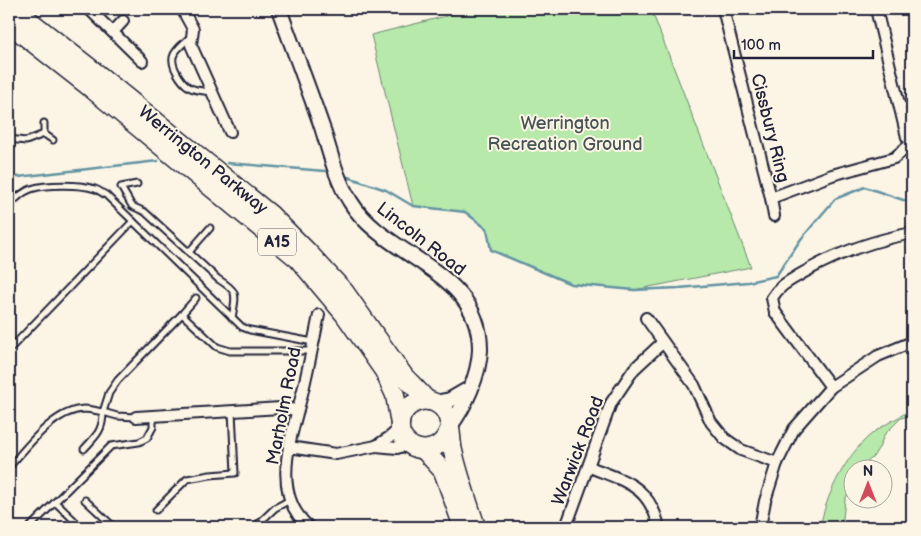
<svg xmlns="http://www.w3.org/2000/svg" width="921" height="536" viewBox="0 0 921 536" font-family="'Balsamiq Sans',sans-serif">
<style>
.green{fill:#b6e9aa;stroke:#6c8672}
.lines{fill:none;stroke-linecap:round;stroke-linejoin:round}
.stream{stroke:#6293a2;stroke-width:2.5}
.lane-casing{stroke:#22223b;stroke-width:9}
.street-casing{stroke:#22223b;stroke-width:14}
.secondary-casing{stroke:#22223b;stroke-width:18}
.highway-casing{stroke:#22223b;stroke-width:21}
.lane{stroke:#fcf5e5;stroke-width:5}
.street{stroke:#fcf5e5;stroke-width:10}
.secondary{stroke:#fcf5e5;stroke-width:14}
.highway{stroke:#fcf5e5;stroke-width:18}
.labels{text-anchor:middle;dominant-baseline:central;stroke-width:4;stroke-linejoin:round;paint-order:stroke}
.shield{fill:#fcf5e5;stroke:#63616e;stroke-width:1}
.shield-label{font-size:16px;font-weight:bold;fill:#22223b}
.park-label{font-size:18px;fill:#475457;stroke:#fcf5e5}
.street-label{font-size:18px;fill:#22223b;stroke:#fcf5e5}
</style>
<rect width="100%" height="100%" fill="#fcf5e5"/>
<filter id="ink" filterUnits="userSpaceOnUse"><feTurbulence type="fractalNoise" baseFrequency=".02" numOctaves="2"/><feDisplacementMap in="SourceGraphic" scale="10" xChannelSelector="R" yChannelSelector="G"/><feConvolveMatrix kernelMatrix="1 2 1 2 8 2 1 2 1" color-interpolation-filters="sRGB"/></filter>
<g filter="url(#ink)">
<g class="green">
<polygon points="474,9 651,9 751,267 634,290 571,284 491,250 487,229 465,212 413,206 371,35"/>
<path d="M912,409V415L901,418L884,435L880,446L873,457L861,468H854L853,482L845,500L842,527H820C826,497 842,463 864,441C876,428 897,419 912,409Z"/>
</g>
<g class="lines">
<g class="stream">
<polyline points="227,163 325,171"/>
<polyline points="348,177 386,190 413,206 465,212 487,229 491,250 571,284 634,290 679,288 748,282 776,276 801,239 835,199 865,187 912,203"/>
<polyline points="9,178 158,161"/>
</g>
<g class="lane-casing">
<g id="lane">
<path d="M191,36C186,42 175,49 173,57C171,66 181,82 189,87C195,91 204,91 212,92"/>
<polyline points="900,106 912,105"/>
<polyline points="44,134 53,140"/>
<polyline points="9,139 26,141 44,134 44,123"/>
<path d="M137,184L121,187L132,206L145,212L218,279C239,292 236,294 232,318"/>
<path d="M9,206C15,199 23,192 31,189C45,184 81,184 95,189C99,190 102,193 106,195L242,327L250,330L313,342"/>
<polyline points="189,252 210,228"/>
<polyline points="196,298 182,314 217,347 230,351 311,351"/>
<polyline points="9,350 133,221"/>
<path d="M84,449C96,436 103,431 103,412L117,416L136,417"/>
<path d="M9,467C28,446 54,410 84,409C90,409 97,411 103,412L109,393L118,380L182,314"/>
<polyline points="85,500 114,527"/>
<polyline points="156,510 187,479 210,475 235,473 232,411"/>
<polyline points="30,527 55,502"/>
<polyline points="81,527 55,502 111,446 139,442 147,438 153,427 153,416"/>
<polyline points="255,527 275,508 290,500"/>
</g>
</g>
<g class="street-casing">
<g id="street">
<polyline points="89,9 142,61"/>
<polyline points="182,9 193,29 191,45 230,132"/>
<polyline points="723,9 771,198 774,216"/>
<polyline points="876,9 907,137 912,143"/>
<polyline points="113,32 123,21"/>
<polyline points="771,198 832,175 894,158 912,143"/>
<polyline points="646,318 694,385 711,422 724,438 741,450 777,463"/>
<path d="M831,387L775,312L772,298C780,285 788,282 801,274C836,253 871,241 912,233"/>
<polyline points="136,417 281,408 298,410"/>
<polyline points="376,446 390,437 401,427"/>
<polyline points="289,447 336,454 376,446 397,448 409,444"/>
<path d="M590,467C626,482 649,485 659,527"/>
<path d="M309,527C268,492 293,433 303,390C309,365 314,340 319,315"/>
<polyline points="566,527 611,403 634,369 662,343"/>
<polyline points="760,527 765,501 777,463 794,429 831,387 878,356 912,342"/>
</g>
</g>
<g class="secondary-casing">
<g id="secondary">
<path d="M279,9C293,48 308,87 322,127C330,152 336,179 350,201C385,259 481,269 480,350C479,376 465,406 450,426"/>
<polyline points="435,403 450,400 469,389"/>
</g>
</g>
<g class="highway-casing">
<g id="highway">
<polyline points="15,9 99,75 271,215 308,252 344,291 404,376 428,401"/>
<polyline points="9,24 92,89 298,259 345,315 384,371 395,395 400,424"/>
<path d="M449,430C437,464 392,449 401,418C404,409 412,403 421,401C431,399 441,404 446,413C452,424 450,439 453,451C459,477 468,502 476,527"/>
<polyline points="424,450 443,471 463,527"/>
</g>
</g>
<use href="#lane" class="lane"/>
<use href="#street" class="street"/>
<use href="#secondary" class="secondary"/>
<use href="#highway" class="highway"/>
</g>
</g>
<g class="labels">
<rect class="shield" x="258" y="228.5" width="38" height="27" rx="4"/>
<g class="shield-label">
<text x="277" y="242">A15</text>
</g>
<g class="park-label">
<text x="565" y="123">Werrington<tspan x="565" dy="21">Recreation Ground</tspan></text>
</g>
<g class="street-label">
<text transform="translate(770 128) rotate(76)">Cissbury Ring</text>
<text transform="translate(203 160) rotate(39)">Werrington Parkway</text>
<text transform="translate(421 239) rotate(38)">Lincoln Road</text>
<text transform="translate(284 406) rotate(-79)">Marholm Road</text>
<text transform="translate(578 451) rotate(-69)">Warwick Road</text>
</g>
</g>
<rect width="921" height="536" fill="none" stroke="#fcf5e5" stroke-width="30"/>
<rect x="15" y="15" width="891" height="506" fill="none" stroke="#22223b" stroke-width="2" filter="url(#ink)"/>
<g transform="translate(868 484)"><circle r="24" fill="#fcf5e5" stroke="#a5a1a1"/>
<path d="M0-4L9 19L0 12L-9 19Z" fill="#d1495b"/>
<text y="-8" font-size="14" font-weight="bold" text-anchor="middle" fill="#22223b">N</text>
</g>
<path d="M734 50v8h139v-8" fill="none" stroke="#22223b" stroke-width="2.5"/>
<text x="741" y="50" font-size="15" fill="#22223b" stroke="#fcf5e5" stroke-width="4" paint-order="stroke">100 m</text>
</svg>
